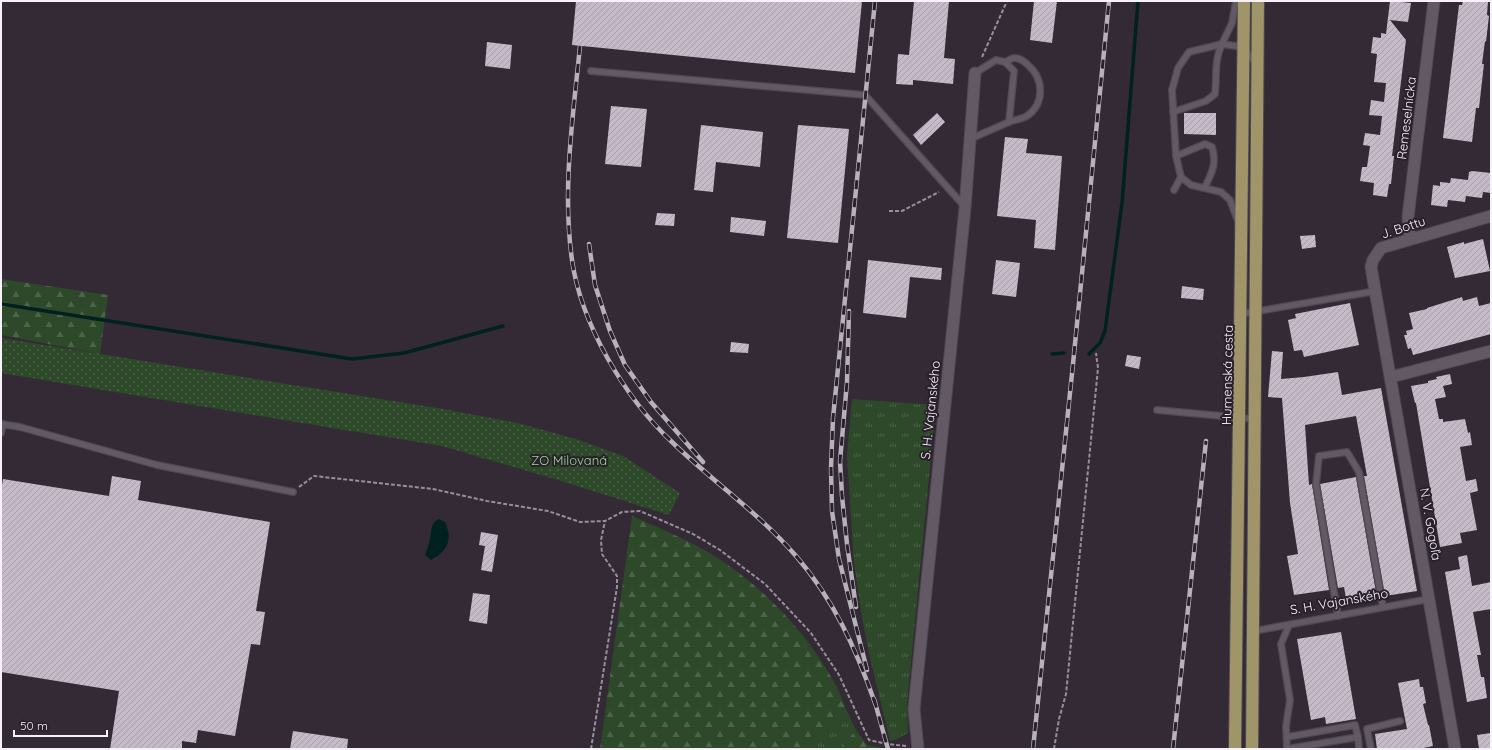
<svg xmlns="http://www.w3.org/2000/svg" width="1492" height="750" viewBox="0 0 1492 750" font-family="Quicksand,sans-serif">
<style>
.grass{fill:url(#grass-tufts)}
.forest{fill:url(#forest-firs)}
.park{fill:url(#park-dots)}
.water{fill:#012121}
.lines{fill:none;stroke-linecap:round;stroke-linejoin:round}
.stream{stroke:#012121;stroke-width:3.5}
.building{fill:url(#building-hatch)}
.lane-casing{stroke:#4f4952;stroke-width:8}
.street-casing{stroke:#4f4952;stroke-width:13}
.primary-casing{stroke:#4f4952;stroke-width:14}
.path{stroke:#979099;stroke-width:2;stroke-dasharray:4 2;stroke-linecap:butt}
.lane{stroke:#625965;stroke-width:5.5}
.street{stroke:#625965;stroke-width:11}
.primary{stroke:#a09469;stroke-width:12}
.rail-casing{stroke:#b7b1b9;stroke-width:4.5}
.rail{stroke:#29202b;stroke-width:3;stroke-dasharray:9;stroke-linecap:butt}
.labels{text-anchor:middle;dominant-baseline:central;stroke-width:4;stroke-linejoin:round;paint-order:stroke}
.street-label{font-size:13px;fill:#f7f2f9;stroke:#29202b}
.park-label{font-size:13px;fill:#97db90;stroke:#29202b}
</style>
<defs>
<pattern id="grass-tufts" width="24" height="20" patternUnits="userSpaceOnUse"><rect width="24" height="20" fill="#2d492a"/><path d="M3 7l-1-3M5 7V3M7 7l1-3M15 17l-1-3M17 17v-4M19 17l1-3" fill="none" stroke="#4c644a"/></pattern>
<pattern id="forest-firs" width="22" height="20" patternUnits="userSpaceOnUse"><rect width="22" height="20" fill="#2d492a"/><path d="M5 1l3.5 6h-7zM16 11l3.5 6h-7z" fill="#4c644a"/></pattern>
<pattern id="park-dots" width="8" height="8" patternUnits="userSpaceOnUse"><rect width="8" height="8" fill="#2d492a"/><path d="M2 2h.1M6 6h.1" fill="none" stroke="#4c644a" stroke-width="1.8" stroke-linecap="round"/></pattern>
<pattern id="building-hatch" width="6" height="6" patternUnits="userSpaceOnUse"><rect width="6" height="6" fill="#c5bac8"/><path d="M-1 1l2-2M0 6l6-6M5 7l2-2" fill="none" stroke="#a69ea9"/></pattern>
</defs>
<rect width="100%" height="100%" fill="#332a35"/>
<g class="grass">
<polygon points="852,399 936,405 907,703 908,733 897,739 890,741 870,658 862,618 854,563 847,456"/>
<polygon points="845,707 856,730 840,749 802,749 802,746"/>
</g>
<g class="forest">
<polygon points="1,279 108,295 100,354 1,335"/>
<path d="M632,516C661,529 692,541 719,559C766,590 807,633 834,682C839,690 842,699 845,707L802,746V749H600Z"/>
<polygon points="856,730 867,745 889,749 840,749"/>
</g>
<polygon class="park" points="1,338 443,409 518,423 576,439 623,456 680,493 669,515 558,480 442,446 1,373"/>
<path class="water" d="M439,519L445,522C453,539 448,551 431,560L425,555C427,550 429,544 430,539C432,530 430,523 439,519Z"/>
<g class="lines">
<g class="stream">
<polyline points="1,304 352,359 404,353 503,326"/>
<polyline points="1052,354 1064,353"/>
<polyline points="1089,354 1100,343 1105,331 1122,203 1138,1"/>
</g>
</g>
<g class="building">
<polygon points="576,1 862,1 855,73 572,45"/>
<polygon points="914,1 949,1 944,58 955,59 953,84 913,80 913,85 896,84 898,54 909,55"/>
<polygon points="1034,1 1057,1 1052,43 1030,40"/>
<polygon points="1390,1 1411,3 1408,22 1390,20 1406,40 1392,156 1394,156 1391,184 1389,184 1387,197 1373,195 1374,183 1360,181 1362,167 1367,167 1370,146 1363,145 1365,133 1380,135 1382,116 1369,115 1371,100 1384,102 1386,83 1374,82 1377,54 1371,53 1373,37 1381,38 1381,33 1386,34"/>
<polygon points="1463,1 1488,1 1487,15 1489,16 1486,42 1485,41 1482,64 1484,64 1479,108 1476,108 1472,142 1443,138 1459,5 1462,5"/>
<polygon points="487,42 512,45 510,69 485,66"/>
<polygon points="611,106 647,109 641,167 605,164"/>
<polygon points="937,113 945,122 921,145 913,135"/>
<polygon points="1184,113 1216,113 1216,135 1184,134"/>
<polygon points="701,125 763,132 760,167 716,162 713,192 694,190"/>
<polygon points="798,125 849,129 838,243 787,238"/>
<polygon points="1005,137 1028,139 1026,153 1062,156 1055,250 1034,248 1036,220 997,216"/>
<polygon points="1472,171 1491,173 1491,193 1483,192 1482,198 1466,196 1465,202 1448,200 1447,207 1431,205 1433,185 1440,186 1440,182 1450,183 1451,178 1468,180 1469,172"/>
<polygon points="657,213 675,214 674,226 655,225"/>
<polygon points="731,217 766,221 764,236 730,232"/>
<polygon points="1315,235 1316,247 1302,249 1300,236"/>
<polygon points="1483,239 1490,271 1455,278 1447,247 1464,242 1464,244"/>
<polygon points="868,260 942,268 941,280 910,277 906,318 863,313"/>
<polygon points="996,260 1020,263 1016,297 992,294"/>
<polygon points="1182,286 1204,289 1203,300 1181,298"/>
<polygon points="1462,297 1463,301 1477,297 1479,306 1491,303 1491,334 1413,355 1411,348 1408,349 1404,335 1407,335 1406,331 1413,329 1409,313 1427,309 1427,308"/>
<polygon points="1350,303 1359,345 1304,357 1302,350 1294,351 1288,320 1296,318 1295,314"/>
<polygon points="731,342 749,344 748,353 730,352"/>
<polygon points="1272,351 1283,352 1281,379 1304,377 1338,372 1342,395 1381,388 1417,591 1385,596 1364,476 1367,476 1356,416 1305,425 1309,485 1312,484 1329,590 1294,595 1287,556 1298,554 1290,503 1282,398 1268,397"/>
<polygon points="1127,355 1141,357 1139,369 1125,366"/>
<polygon points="1450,374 1452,384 1443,386 1446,397 1435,399 1439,419 1443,419 1443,422 1465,419 1468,433 1470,432 1472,445 1460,447 1466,481 1476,479 1478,491 1470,493 1477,530 1460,533 1462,543 1440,547 1416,403 1415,403 1411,386 1428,383 1428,381 1437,379 1436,377"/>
<polygon points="112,476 141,481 138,500 270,522 256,611 265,612 260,645 251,644 235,736 198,730 196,743 182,741 182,749 110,749 119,691 1,672 1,491 3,479 109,496"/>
<polygon points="1356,477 1377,598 1347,604 1344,587 1338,588 1320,484"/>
<polygon points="481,532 498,535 492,572 481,570 485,546 479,545"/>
<polygon points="1467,555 1472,586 1491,582 1491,609 1473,612 1481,655 1477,655 1481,677 1484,677 1487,698 1467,702 1445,572 1460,569 1458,557"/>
<polygon points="473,593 490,595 487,624 469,621"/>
<polygon points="1341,632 1356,719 1326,724 1325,717 1311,720 1297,639"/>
<polygon points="1419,679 1420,687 1423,687 1426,703 1423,704 1428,725 1429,725 1433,746 1419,749 1377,749 1375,734 1407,729 1398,683"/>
<polygon points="293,731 348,739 347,749 290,749"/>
<polygon points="1491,733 1491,749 1479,749 1477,735"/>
</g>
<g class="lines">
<g class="lane-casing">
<g id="lane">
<polyline points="1236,1 1232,23 1222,44 1189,52 1178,68 1172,90 1176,156 1181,177 1191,185 1221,192 1230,200 1238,221"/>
<path d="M1005,62C1008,61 1012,58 1014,58C1019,58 1025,62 1028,65C1044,79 1045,103 1027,116C1022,119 1014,120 1009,122"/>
<polyline points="591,71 865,95 965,207"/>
<path d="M1173,112L1206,101L1215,94C1217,76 1214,60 1222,44L1243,47L1256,64"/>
<polyline points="970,139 1009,122 1014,71 1005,62 996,60 975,73"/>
<path d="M1176,156L1205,144L1212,147C1217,164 1212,172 1205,187"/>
<polyline points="1174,190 1181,177"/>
<polyline points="1241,314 1376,291"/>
<polyline points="1157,410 1255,419"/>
<polyline points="1,424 20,427 157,465 293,492"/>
<polyline points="1,433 3,424"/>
<polyline points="1338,616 1316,484 1319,456 1347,452 1359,472 1383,607"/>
<polyline points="1254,631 1429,599"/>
<polyline points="1287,737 1355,725 1358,737"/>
<polyline points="1287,749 1286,726 1290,700 1281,644 1289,625"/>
<polyline points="1287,749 1358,737 1359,749"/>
<polyline points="1371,749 1367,729 1400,721"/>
</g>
</g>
<g class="street-casing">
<g id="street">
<polyline points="1410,239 1408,217 1434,1"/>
<polyline points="1391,377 1491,351"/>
<polyline points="918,749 914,709 965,208 975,73"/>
<polyline points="1455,749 1371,267 1373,260 1381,248 1491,216"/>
</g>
</g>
<g class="primary-casing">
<g id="primary">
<polyline points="1235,749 1244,1"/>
<polyline points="1252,749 1258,1"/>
</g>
</g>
<g class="path">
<polyline points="982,57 1007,1"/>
<polyline points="889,211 902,211 939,192"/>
<polyline points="299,487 314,476 433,489 487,501 548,511 580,522 605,521 622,512 640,511 693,534 720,550 765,584 811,633 839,675 869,740 887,744 906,746"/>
<polyline points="591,749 617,587 617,576 602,554 601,540 605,521"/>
<polyline points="1054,749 1059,719 1066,694 1098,368 1096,353"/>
</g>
<use href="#lane" class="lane"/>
<use href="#street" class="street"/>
<use href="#primary" class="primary"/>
<g class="rail-casing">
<g id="rail">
<path d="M580,46C573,117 562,189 572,260C581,324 625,398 672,442C712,481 759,513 796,556C834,600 856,649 875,703"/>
<polyline points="589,244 595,285 610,331 625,365 651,402 703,462"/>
<polyline points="849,311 847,382 840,461 842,496 847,544 856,607"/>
<polyline points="867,670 839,559 832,511 831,468 833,418 875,1"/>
<polyline points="874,699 888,749"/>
<polyline points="1033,749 1073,364 1109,1"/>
<polyline points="1173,749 1206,441"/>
</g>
</g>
<use href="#rail" class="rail"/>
</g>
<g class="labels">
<g class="street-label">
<text transform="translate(1406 118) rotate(-83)">Remeselnícka</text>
<text transform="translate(1403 227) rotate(-18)">J. Bottu</text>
<text transform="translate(1227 375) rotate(-89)">Humenská cesta</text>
<text transform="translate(930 410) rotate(-84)">S. H. Vajanského</text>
<text transform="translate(1431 524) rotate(80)">N. V. Gogoľa</text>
<text transform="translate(1339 601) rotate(-10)">S. H. Vajanského</text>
</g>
<g class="park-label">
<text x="569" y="460">ZO Milovaná</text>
</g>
</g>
<rect width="1492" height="750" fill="none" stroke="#f7f2f9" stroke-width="4"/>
<path d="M14 730v6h93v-6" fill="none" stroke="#f7f2f9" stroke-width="2"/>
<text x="20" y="730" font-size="12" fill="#f7f2f9" stroke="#29202b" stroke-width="3" paint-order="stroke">50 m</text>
</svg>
